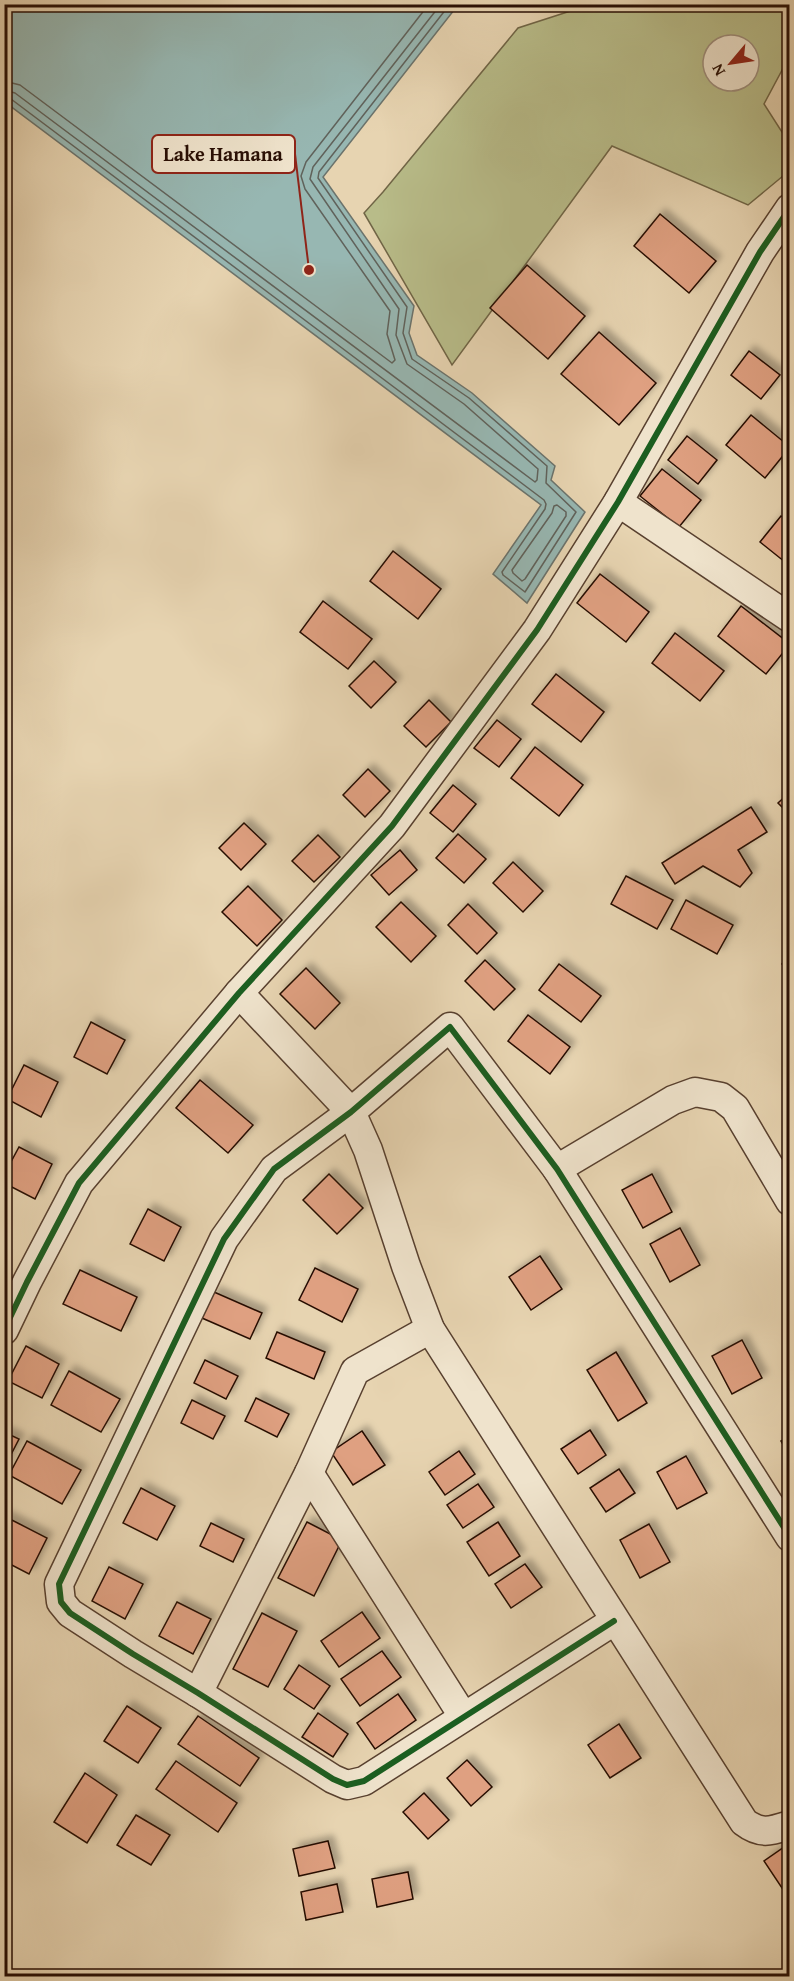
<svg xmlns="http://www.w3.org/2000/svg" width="794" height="1981" viewBox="0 0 794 1981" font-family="'Gentium Book Plus',serif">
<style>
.green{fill:#b8bc89;stroke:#706546;stroke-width:1.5;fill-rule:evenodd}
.water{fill:#97b7b2;stroke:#6b736c;stroke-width:1.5}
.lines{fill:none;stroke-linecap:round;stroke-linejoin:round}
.shore{stroke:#60625b;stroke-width:1.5}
.building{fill:#dfa081;stroke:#280e04;stroke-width:1.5;filter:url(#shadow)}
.minor-casing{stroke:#58402f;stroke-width:31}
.minor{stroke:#efe3cc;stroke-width:28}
.cycleway-casing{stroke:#efe3cc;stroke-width:10}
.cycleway{stroke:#1b5e20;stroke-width:6}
.leader{fill:none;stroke:#8f2418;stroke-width:2}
.callout-dot{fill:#8f2418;stroke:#efe3cc;stroke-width:2}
.callout{fill:#efe3cc;stroke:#8f2418;stroke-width:2}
.callout-label{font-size:20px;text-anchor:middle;font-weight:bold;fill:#280e04}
</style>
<defs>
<filter id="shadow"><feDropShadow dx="5.5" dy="-5.5" stdDeviation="3" flood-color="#0004"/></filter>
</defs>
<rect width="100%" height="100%" fill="#e7d4b1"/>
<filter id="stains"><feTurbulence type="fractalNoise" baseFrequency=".00333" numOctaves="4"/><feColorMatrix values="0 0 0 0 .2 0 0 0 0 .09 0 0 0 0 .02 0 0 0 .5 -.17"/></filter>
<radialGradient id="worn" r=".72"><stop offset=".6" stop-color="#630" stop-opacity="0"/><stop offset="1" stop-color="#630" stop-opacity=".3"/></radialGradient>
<path class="green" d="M589,5H789V57L764,104L789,143V171L748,205L612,146L452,365L364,213L383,192L518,28ZM713,45H749V81H713Z"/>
<polygon class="water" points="4,5 458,5 323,177 414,306 409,333 417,355 472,393 555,466 551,480 585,512 527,603 493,574 541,505 5,102"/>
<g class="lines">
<g class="shore">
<polyline points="4,81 20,85 392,363 395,360 387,334 390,311 305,189 301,176 306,162 429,4"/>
<polyline points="4,90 15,93 535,482 537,480 538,469 464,404 407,364 396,335 399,309 310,179 313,167 441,4"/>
<polyline points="4,97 11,99 544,500 546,504 545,509 502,572 503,575 525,592 576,512 546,483 547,466 469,398 412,359 403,333 407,307 318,178 319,172 450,4"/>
<polygon points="557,505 566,512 566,516 525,579 522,581 513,573 512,570 552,513 554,506"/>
</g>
</g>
<g class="building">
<polygon points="660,214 716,261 689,293 634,246"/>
<polygon points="527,265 585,316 548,359 490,308"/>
<polygon points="599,332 656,383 619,425 561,374"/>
<polygon points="749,351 780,375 761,399 731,375"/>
<polygon points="751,415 790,447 765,478 726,445"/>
<polygon points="687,436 717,460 698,484 668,460"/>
<polygon points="662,469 701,500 679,527 640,496"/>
<polygon points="781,516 790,522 790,566 760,542"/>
<polygon points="393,551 441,589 418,619 370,581"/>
<polygon points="600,574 649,612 626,642 577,603"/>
<polygon points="323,601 372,639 348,669 300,632"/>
<polygon points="741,606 790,644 766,674 718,636"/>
<polygon points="675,633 724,671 700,701 652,663"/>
<polygon points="374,661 396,682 371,708 349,686"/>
<polygon points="556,674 604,712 581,742 532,704"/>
<polygon points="429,700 451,722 426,747 404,726"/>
<polygon points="497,720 521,739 499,767 474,748"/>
<polygon points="535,747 583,785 559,816 511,778"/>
<polygon points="368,769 390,791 365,817 343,795"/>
<polygon points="453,785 476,804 453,832 430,813"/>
<polygon points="790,792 790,815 778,803"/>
<polygon points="751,807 767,832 738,850 752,873 740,887 703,866 675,884 662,863"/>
<polygon points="244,823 266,844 241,870 219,848"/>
<polygon points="458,834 486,859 464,883 436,858"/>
<polygon points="318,835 340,857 314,882 292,861"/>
<polygon points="400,850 417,870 389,895 371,875"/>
<polygon points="513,862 543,891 523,912 493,883"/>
<polygon points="626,876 673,900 657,929 611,904"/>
<polygon points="248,886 282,920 257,946 222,912"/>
<polygon points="686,900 733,925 717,954 671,929"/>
<polygon points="401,902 436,936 411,962 376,927"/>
<polygon points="468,904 497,933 477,954 448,925"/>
<polygon points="790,951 790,968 782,964"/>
<polygon points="485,960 515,989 494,1010 465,981"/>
<polygon points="559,964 601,996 581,1022 539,990"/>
<polygon points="306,968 340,1003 315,1029 280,994"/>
<polygon points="528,1015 570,1047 550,1074 508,1041"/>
<polygon points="91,1022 125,1040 107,1074 74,1057"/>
<polygon points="24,1065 58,1082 41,1117 7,1099"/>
<polygon points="200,1080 253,1125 228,1153 176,1108"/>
<polygon points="19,1147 52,1164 35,1199 4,1183 4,1175"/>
<polygon points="329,1174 363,1208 337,1234 303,1200"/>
<polygon points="652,1174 672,1212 643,1228 622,1190"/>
<polygon points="148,1209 181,1227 164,1261 130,1244"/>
<polygon points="680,1228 700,1265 670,1282 650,1244"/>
<polygon points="540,1256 562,1289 531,1310 509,1277"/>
<polygon points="315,1268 358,1289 342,1322 299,1300"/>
<polygon points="80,1270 137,1297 121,1331 63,1304"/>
<polygon points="214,1292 262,1313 250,1339 202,1318"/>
<polygon points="277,1332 325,1352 314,1379 266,1358"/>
<polygon points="742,1340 762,1378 732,1394 712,1356"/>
<polygon points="26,1346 59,1364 42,1398 8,1381"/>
<polygon points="616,1352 647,1403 618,1421 587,1370"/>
<polygon points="205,1360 238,1376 226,1399 194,1383"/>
<polygon points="69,1371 120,1399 101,1432 51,1405"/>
<polygon points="256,1398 289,1414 277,1437 245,1421"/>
<polygon points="192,1400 225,1416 213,1439 181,1423"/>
<polygon points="590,1430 606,1455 578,1474 561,1449"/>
<polygon points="362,1431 385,1465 353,1485 331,1452"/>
<polygon points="4,1432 19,1439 4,1468"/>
<polygon points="790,1436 790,1457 781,1441"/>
<polygon points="27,1441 81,1470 62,1504 9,1475"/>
<polygon points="459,1451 475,1474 445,1495 429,1472"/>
<polygon points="686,1456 707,1493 677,1509 657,1472"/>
<polygon points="619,1469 635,1493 606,1512 590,1488"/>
<polygon points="478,1484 494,1507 463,1528 447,1505"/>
<polygon points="141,1488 175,1506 157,1540 123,1523"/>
<polygon points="4,1516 47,1538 29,1574 4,1561"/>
<polygon points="307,1522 342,1540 314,1596 278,1578"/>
<polygon points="498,1522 520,1556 489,1576 467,1542"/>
<polygon points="211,1523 244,1539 233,1562 200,1546"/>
<polygon points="649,1524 670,1562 640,1578 620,1540"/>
<polygon points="525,1564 542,1587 511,1608 495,1584"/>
<polygon points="109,1567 143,1584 125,1619 92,1601"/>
<polygon points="177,1602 211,1619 193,1654 159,1636"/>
<polygon points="362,1612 380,1638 339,1667 321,1641"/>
<polygon points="262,1613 297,1631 268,1687 233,1669"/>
<polygon points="382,1651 401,1677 360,1706 341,1679"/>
<polygon points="299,1665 330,1686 314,1709 284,1689"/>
<polygon points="398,1694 416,1720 375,1749 357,1723"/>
<polygon points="127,1706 161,1728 138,1763 104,1741"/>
<polygon points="318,1713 348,1734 333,1757 302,1737"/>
<polygon points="198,1716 259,1758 240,1786 178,1744"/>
<polygon points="619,1724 641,1758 610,1778 588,1745"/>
<polygon points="467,1760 492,1787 471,1806 447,1778"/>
<polygon points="176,1761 237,1803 218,1832 156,1789"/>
<polygon points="85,1773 117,1795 87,1843 54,1822"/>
<polygon points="424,1793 449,1820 428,1839 403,1812"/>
<polygon points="136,1815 170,1835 151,1865 117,1845"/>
<polygon points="328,1841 335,1868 299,1876 293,1849"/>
<polygon points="790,1843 790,1892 786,1894 764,1861"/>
<polygon points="408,1872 413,1899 377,1907 372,1879"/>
<polygon points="337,1884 343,1912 306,1920 301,1892"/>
</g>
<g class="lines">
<g class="minor-casing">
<g id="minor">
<polyline points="618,502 790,618"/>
<path d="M239,993L351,1112L368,1150L406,1266L430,1329L744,1822C761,1835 771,1831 790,1825"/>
<polyline points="557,1169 673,1100 695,1092 721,1097 735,1108 790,1201"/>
<polyline points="4,1330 27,1282 79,1183 239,993 392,826 537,630 618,502 760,252 790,208"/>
<polyline points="309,1473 463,1716"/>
<polyline points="614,1621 364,1781 347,1785 333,1779 198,1693 133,1654 70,1613 61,1602 59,1584 224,1239 274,1169 351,1112 450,1027 557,1169 790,1537"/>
<polyline points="198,1693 309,1473 355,1371 430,1329"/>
</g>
</g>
<use href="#minor" class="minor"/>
<g class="cycleway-casing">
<g id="cycleway">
<polyline points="4,1330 27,1282 79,1183 239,993 392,826 537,630 618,502 760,252 790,208"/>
<polyline points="614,1621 364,1781 347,1785 333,1779 198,1693 133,1654 70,1613 61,1602 59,1584 224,1239 274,1169 351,1112 450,1027 557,1169 790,1537"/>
</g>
</g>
<use href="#cycleway" class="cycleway"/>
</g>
<path class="leader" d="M309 270L295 154"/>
<circle class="callout-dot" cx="309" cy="270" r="6"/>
<rect class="callout" x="152" y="135" width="143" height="38" rx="6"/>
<g class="callout-label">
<text x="223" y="161">Lake Hamana</text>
</g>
<rect width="794" height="1981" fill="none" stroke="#e7d4b1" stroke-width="24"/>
<rect x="6" y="6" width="782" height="1969" fill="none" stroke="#280e04" stroke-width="3"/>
<rect x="12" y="12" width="770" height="1957" fill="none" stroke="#280e04" stroke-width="1.5"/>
<g transform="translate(731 63) rotate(241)"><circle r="28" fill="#efe3cc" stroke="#9f8e7c" stroke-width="1.5"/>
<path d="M0-4.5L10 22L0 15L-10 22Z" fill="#8f2418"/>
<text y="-9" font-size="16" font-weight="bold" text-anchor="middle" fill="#280e04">N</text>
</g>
<rect width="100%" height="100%" filter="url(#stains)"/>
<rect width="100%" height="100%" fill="url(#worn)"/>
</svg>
